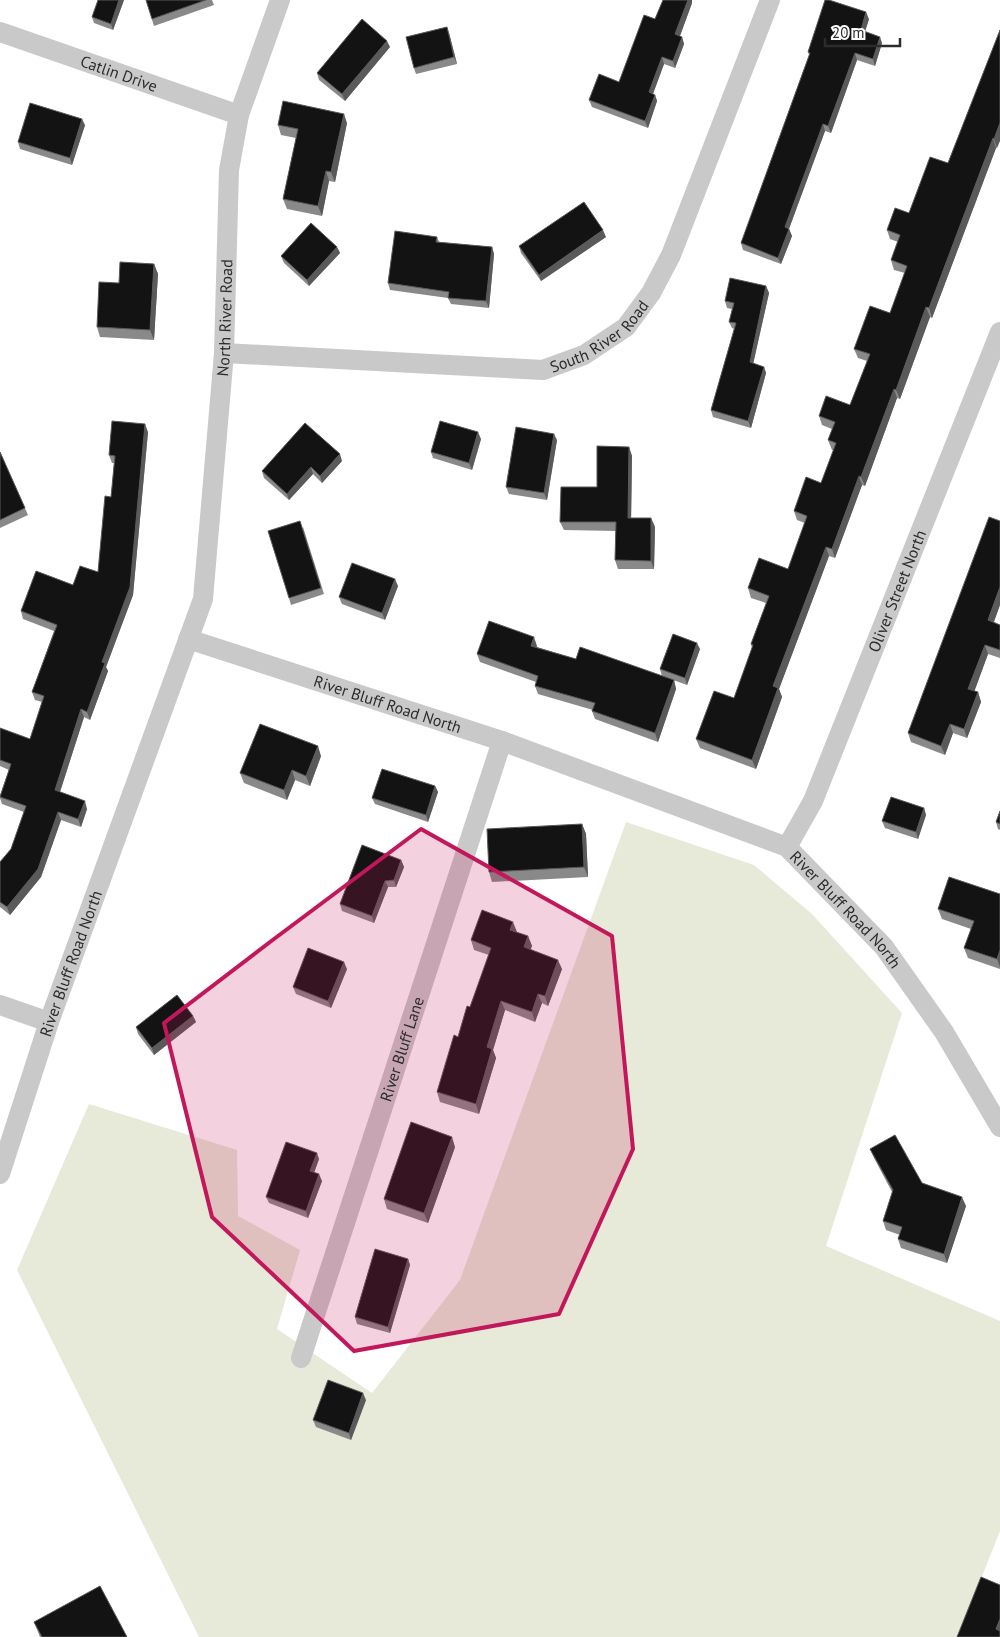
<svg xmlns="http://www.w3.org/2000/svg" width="1000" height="1637" viewBox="0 0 1000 1637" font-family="'PT Sans',sans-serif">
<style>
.green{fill:#e7ead8}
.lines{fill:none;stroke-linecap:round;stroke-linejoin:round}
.street{stroke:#c9c9c9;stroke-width:20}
.wall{fill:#898989}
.shaded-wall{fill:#5a5a5a}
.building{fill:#131313;stroke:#5a5a5a}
.marked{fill:#c2185b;fill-opacity:0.2;stroke:#c2185b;stroke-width:4;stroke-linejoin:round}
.labels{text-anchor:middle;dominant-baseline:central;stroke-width:5;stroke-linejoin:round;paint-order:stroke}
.street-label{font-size:16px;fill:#2c2c2c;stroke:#fff}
</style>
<rect width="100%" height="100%" fill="#fff"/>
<polygon class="green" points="626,822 754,865 812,914 902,1013 826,1246 1000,1321 1000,1531 958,1637 199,1637 17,1270 89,1104 237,1150 238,1216 300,1250 277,1329 372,1393 460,1280"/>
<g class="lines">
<g class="street">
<path id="s1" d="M0,32L239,115"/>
<path id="s2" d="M224,353L543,370L584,355L626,327L651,293L671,255L770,0"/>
<path id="s3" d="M188,639L502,741L787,847L884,947L944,1032L1000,1127"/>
<path id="s4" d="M787,847L813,801L1000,332"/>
<polyline points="0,1005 49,1022"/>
<path id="s5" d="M0,1174L49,1022L203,599L224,353L229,170L239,115L280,0"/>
<path id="s6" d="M301,1358L502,741"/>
</g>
</g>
<g class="wall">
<polygon points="124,0 113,30 94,23 92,17"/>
<polygon points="146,0 212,0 214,5 154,26"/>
<polygon points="663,0 692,0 692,3 680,36 682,37 684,44 675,68 664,64 653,94 655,95 657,101 648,128 592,107 589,100 619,82 655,19"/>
<polygon points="869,19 865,32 882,43 875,66 857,60 831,133 825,131 789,229 792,236 781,264 743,250 741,243 809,55 808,52"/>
<polygon points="1000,30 997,148 996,148 932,318 930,317 900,399 897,398 865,486 862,485 835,558 829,556 779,689 782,697 756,769 700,748 696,739 734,698 752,648 751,644 766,603 751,598 748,588 788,569 805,523 797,520 794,511 821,483 834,450 832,450 828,440 832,429 822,425 819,416 850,405 867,361 858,358 854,349 890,313 905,273 894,270 891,260 898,242 890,239 887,230 909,213 948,163"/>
<polygon points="449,33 457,64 416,74 414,68"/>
<polygon points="390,47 345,101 319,80 317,73"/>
<polygon points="347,123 335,182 329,181 322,216 287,209 283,199 296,138 281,135 278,125"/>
<polygon points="85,125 72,165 20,149 18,142"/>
<polygon points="437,237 439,242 492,247 494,254 489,308 451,304 448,298 390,290 388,283"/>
<polygon points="606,237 541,281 521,253 519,246"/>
<polygon points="337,247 340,253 309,286 284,263 281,256"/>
<polygon points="154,264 158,274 154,340 100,337 97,327 119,283"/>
<polygon points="766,286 769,293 753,364 764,367 766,373 751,428 713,417 711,410 734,329 732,328 729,322 732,309 727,308 725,301"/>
<polygon points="148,432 133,595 106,667 108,671 90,720 84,717 60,792 87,809 81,827 61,820 41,877 10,915 0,907 0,862 11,849 24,812 2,804 0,798 0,795 9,770 0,766 0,728 30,739 42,702 35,700 32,692 54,631 23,619 21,611 98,572 111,497 114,463 112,463 109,455"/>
<polygon points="481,439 472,470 433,458 431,452"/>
<polygon points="557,440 547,500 509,494 506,487"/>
<polygon points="629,447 632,456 631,518 651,518 655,527 654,569 618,569 615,560 616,531 564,530 560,522 597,487"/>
<polygon points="0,452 28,515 0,528"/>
<polygon points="342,461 322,483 313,474 289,500 264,478 262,471"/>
<polygon points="303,527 324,594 291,605 289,598"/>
<polygon points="398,586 385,620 342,604 339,597"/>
<polygon points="1000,605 994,622 1000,625 1000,658 988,654 974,691 978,692 981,702 967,738 953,733 945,755 911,742 908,733"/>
<polygon points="537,646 537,647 576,659 674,680 676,689 658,742 595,719 592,711 593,710 538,694 535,686 536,682 480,662 477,654"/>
<polygon points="700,649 687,685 662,676 660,669"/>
<polygon points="321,756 310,786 295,780 287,800 244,783 240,773"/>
<polygon points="435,786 438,792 428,822 375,804 372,798"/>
<polygon points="924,808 926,815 918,839 885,828 882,821"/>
<polygon points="1000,811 1000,830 998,829 996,822"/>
<polygon points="582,824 586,834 588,877 492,882 489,872"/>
<polygon points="401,860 404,867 396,887 388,887 374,923 342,911 340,904"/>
<polygon points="1000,894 1000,969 968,958 964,948 971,929 942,919 938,909"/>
<polygon points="516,932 528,936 532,946 530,949 562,969 548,1006 542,1003 535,1022 505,1010 493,1050 496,1058 479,1114 440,1102 437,1092 470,1007 489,955 474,950 471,940"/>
<polygon points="347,969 331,1008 296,994 293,987"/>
<polygon points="193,1016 196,1022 154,1055 138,1034 136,1027"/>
<polygon points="455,1147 428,1223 387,1209 384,1199"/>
<polygon points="870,1149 922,1183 966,1206 947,1263 901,1248 898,1239 900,1235 886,1230 883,1221 892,1192 874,1158"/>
<polygon points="319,1159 314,1173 322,1181 308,1218 269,1203 266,1197"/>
<polygon points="408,1259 410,1265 390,1333 357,1324 355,1317"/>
<polygon points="366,1400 351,1440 316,1427 313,1420"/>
<polygon points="34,1622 127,1637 40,1637"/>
</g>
<g class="shaded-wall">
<polygon points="119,0 124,0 113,30 111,24"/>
<polygon points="688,0 692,0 692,3 678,41 675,34"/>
<polygon points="866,12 869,19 863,37 861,30"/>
<polygon points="447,27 449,33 457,64 454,57"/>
<polygon points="682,37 684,44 675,68 673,61"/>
<polygon points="880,37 882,43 875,66 873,59"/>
<polygon points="387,41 390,47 345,101 342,94"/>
<polygon points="855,53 857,60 831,133 828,126"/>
<polygon points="662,57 664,64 651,99 649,92"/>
<polygon points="655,95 657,101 648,128 645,121"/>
<polygon points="344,114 347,123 335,182 331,172"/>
<polygon points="82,119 85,125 72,165 70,158"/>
<polygon points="1000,123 1000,141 997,148 994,139"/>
<polygon points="823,124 825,131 787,234 785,227"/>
<polygon points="993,138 996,148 932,318 929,308"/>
<polygon points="326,171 329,181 322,216 318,206"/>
<polygon points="789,229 792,236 781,264 778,258"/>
<polygon points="603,230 606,237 541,281 539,275"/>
<polygon points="337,247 340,253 309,286 307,280"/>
<polygon points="492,247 494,254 489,308 486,301"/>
<polygon points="154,264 158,274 154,340 150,330"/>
<polygon points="766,286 769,293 752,369 750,362"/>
<polygon points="926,307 930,317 900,399 896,390"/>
<polygon points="764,367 766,373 751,428 748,421"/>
<polygon points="894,389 897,398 865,486 861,477"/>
<polygon points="145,424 148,432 133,595 106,667 108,671 90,720 87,712 102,662"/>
<polygon points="478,432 481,439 472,470 469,463"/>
<polygon points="554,434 557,440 547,500 544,493"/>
<polygon points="629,447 632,456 631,527 628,518"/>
<polygon points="340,454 342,461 322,483 320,476"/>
<polygon points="311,467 313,474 289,500 287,494"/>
<polygon points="859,476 862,485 835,558 832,549"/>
<polygon points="651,518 655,527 654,569 651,561"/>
<polygon points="826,547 829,556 779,689 782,697 756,769 752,760 773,686"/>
<polygon points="395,579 398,586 385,620 382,613"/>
<polygon points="1000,587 1000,605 991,629 988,620"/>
<polygon points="534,637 537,646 534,654 531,646"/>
<polygon points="697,643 700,649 687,685 685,678"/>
<polygon points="985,645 988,654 972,698 968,689"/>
<polygon points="674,680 676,689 658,742 655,733"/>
<polygon points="978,692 981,702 967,738 964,729"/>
<polygon points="81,709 84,717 58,798 55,790"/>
<polygon points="950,724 953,733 945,755 941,746"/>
<polygon points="318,746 321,756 310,786 306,776"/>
<polygon points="292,770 295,780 287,800 284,790"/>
<polygon points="435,786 438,792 428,822 426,815"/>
<polygon points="85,801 87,809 81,827 78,819"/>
<polygon points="924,808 926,815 918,839 916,832"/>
<polygon points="58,812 61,820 41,877 10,915 7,907"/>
<polygon points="582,824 586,834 588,877 584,867"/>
<polygon points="401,860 404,867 396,887 394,880"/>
<polygon points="385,881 388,887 374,923 372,916"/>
<polygon points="513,922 517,932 513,940 510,930"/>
<polygon points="528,936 532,946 528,957 524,947"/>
<polygon points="1000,950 1000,967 997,959"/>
<polygon points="558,960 562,969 548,1006 545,996"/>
<polygon points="344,962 347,969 331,1008 328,1001"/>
<polygon points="538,994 542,1003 535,1022 532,1012"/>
<polygon points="501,1001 505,1010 493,1050 496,1058 479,1114 476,1104 487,1047"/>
<polygon points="193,1016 196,1022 154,1055 152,1048"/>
<polygon points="452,1137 455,1147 428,1223 424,1213"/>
<polygon points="317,1153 319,1159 312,1178 310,1171"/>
<polygon points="319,1174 322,1181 308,1218 306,1211"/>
<polygon points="962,1197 966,1206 947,1263 944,1254"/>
<polygon points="408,1259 410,1265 390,1333 388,1327"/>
<polygon points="363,1393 366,1400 351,1440 349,1433"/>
<polygon points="1000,1619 1000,1637 996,1629"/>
</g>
<g class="building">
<polygon points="98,0 119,0 111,24 92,17"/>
<polygon points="146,0 206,0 152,19"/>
<polygon points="663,0 688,0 675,34 682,37 673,61 662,57 649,92 655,95 645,121 589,100 599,74 619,82 644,15 655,19"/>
<polygon points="825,0 829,0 866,12 861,30 880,37 873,59 855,53 828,126 823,124 785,227 789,229 778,258 741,243 810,53 808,52"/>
<polygon points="362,19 387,41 342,94 317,73"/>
<polygon points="447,27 454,57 414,68 406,37"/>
<polygon points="1000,30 1000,123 994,139 993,138 929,308 926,307 896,390 894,389 861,477 859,476 832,549 826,547 773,686 778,688 752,760 696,739 714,691 734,698 753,645 751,644 769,596 748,588 759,558 788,569 807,516 794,511 806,477 821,483 836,443 828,440 835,422 819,416 826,396 850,405 870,354 854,349 870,306 890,313 907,266 891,260 900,235 887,230 895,208 909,213 930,157 948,163"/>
<polygon points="283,101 344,114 331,172 326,171 318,206 283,199 298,129 278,125"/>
<polygon points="30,103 82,119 70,158 18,142"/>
<polygon points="584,202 603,230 539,275 519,246"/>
<polygon points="311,223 337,247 307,280 281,256"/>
<polygon points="395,231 437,237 436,242 492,247 486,301 448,298 449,292 388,283"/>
<polygon points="120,262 154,264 150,330 97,327 99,282 119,283"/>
<polygon points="730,278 766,286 750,362 764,367 748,421 711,410 736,323 729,322 734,303 725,301"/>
<polygon points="112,421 145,424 130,587 102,662 105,663 87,712 81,709 55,790 85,801 78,819 58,812 38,869 7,907 0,902 0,862 11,849 26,806 0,797 11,764 0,760 0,728 30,739 44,696 32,692 57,625 21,611 36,571 73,585 80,566 98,572 105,496 111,497 115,456 109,455"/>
<polygon points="440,421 478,432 469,463 431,452"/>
<polygon points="305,423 340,454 320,476 311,467 287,494 262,471"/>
<polygon points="516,427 554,434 544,493 506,487"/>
<polygon points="597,446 629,447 628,518 651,518 651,561 615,560 616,522 560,522 561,487 597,487"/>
<polygon points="0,452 25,508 0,520"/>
<polygon points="989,517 1000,521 1000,587 988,620 1000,625 1000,650 985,645 968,689 978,692 964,729 950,724 941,746 908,733"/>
<polygon points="300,521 321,588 289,598 268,531"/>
<polygon points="352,563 395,579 382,613 339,597"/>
<polygon points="489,621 534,637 531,646 576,659 580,647 674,680 655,733 592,711 595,703 535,686 538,676 477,654"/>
<polygon points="673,634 697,643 685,678 660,669"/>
<polygon points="260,724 318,746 306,776 292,770 284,790 240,773"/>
<polygon points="382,769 435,786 426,815 372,798"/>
<polygon points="891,797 924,808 916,832 882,821"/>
<polygon points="1000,811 1000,824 996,822"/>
<polygon points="582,824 584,867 489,872 487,829"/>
<polygon points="362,845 401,860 394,880 385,881 372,916 340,904"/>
<polygon points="949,877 1000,894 1000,950 997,959 964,948 974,921 938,909"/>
<polygon points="482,910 513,922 510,930 528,936 524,947 558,960 545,996 538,994 532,1012 501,1001 487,1047 492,1049 476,1104 437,1092 454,1035 458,1037 467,1006 470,1007 491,948 471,940"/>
<polygon points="308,948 344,962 328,1001 293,987"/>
<polygon points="177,995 193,1016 152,1048 136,1027"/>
<polygon points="411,1122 452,1137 424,1213 384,1199"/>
<polygon points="895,1135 922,1183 962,1197 944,1254 898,1239 902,1227 883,1221 893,1190 870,1149"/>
<polygon points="286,1142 317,1153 310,1171 319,1174 306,1211 266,1197"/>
<polygon points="375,1249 408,1259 388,1327 355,1317"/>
<polygon points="328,1380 363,1393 349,1433 313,1420"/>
<polygon points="981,1577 1000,1585 1000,1619 996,1629 1000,1631 1000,1637 957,1637"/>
<polygon points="100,1586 127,1637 42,1637 34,1622"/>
</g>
<path class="marked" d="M421,829L612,936L633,1149L559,1314L354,1351L212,1217L164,1023L270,942Z"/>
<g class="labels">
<g class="street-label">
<text stroke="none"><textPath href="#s1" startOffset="126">Catlin Drive</textPath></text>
<text stroke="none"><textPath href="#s5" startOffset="892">North River Road</textPath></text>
<text stroke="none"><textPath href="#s2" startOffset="386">South River Road</textPath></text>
<text stroke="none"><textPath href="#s4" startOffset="279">Oliver Street North</textPath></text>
<text stroke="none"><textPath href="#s3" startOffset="210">River Bluff Road North</textPath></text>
<text stroke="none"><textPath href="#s3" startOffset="720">River Bluff Road North</textPath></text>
<text stroke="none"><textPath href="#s5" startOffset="222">River Bluff Road North</textPath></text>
<text stroke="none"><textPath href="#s6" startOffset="325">River Bluff Lane</textPath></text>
</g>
</g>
<path d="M825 38v8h75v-8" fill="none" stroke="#2c2c2c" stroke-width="2.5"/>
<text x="832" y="38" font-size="15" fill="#2c2c2c" stroke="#ffffff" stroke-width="4" paint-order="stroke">20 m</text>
</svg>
